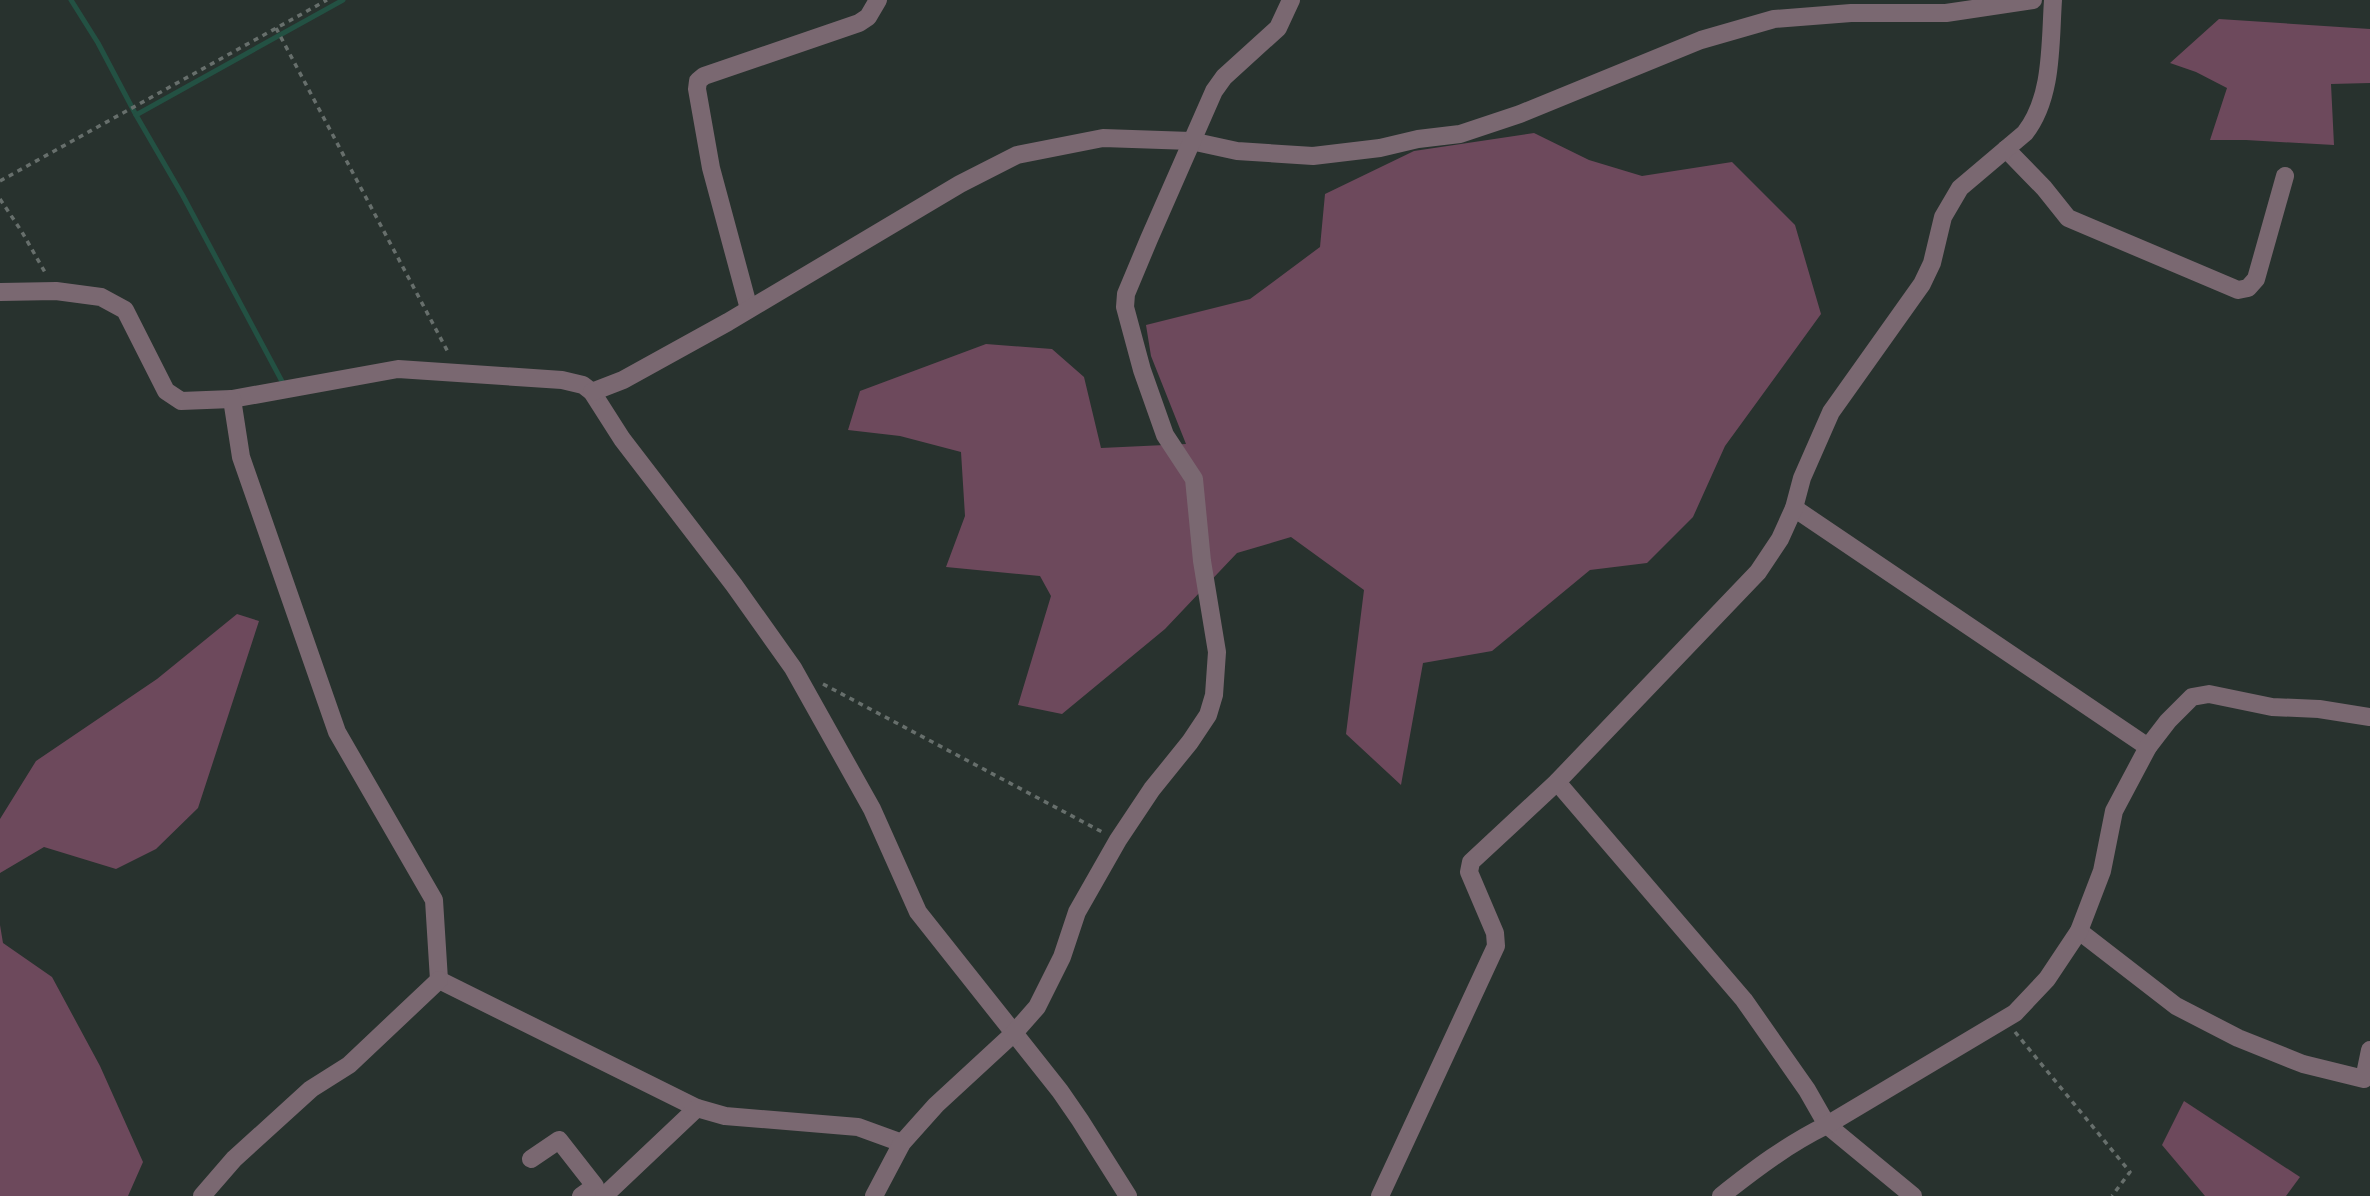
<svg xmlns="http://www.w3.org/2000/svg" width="2370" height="1196" viewBox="0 0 2370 1196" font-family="'PT Sans Narrow',sans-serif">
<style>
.forest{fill:#6d495c}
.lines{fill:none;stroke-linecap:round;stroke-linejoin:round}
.stream{stroke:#235143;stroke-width:5}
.path{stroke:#676f6c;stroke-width:3.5;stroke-dasharray:5 5;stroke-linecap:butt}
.minor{stroke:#7a6871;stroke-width:18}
</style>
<rect width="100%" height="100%" fill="#28322e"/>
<g class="forest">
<polygon points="2219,19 2370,29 2370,83 2331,84 2334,145 2246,140 2210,140 2227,88 2196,72 2170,63"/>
<polygon points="1534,133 1589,160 1642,176 1732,162 1795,225 1821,314 1725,446 1693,517 1647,563 1590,570 1492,651 1423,663 1401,785 1346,734 1364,590 1291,537 1237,553 1165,629 1062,714 1018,705 1051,596 1040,576 946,567 965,516 961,452 900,436 848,430 860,391 986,344 1052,349 1084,377 1101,448 1186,444 1151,356 1146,325 1250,299 1320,247 1325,194 1414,151"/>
<polygon points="237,614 259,621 198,808 156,849 116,869 44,847 0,873 0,819 36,761 157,679"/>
<polygon points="0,925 3,943 52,977 100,1066 143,1162 128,1196 0,1196"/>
<polygon points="2184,1101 2300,1177 2286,1196 2205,1196 2162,1145"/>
</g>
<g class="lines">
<g class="stream">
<polyline points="71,0 98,43 136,115 183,196 285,387"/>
<polyline points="136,115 343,0"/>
</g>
<g class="path">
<polyline points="276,28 449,354"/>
<polyline points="0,181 327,0"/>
<polyline points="0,199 22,232 46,274"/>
<polyline points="823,684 1104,833"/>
<polyline points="2015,1032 2130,1172 2112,1196"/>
</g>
<g class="minor">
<polyline points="2006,149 2044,188 2068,218 2238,290 2248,288 2256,279 2285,176"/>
<polyline points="0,292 56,291 101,297 125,310 166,391 181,401 232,399 398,369 562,380 583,385 592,392 622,439 734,585 793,668 872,809 918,912 1060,1091 1080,1120 1128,1196"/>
<polyline points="749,309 711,168 697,89 698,81 704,76 859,23 868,17 878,0"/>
<polyline points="592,392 623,380 728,322 960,184 1017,155 1103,138 1191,141 1237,151 1313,156 1380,148 1418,139 1460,134 1520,114 1701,40 1774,19 1851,13 1946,13 2033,0"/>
<polyline points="232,399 241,457 337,732 434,900 439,980"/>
<polyline points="1794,508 2148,747"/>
<polyline points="1557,782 1744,1000 1807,1090 1827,1125 1913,1196"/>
<polyline points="2079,931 2176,1006 2238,1038 2303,1064 2364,1079 2370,1050"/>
<polyline points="439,980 697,1108 725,1116 858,1127 902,1143"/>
<polyline points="531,1159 559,1140 595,1186 581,1196"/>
<polyline points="202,1196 234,1159 311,1089 349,1065 439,980"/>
<polyline points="604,1196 697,1108"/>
<polyline points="874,1196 902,1143 936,1105 1014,1033 1037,1007 1062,957 1077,912 1118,840 1152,789 1190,742 1208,715 1214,695 1217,652 1202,561 1194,479 1165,435 1142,370 1125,307 1126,294 1149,239 1214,91 1224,77 1278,28 1291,0"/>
<path d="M1380,1196L1496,946L1495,933L1469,872L1471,862L1557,782L1758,572L1780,539L1794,508L1802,478L1831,412L1922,284L1932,263L1943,217L1960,188L2025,133C2053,97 2050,44 2053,0"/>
<path d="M1721,1196C1755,1169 1788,1144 1827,1125L2015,1013L2047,979L2079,931L2102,871L2114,811L2148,747L2168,721L2192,697L2209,694L2272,707L2319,709L2370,717"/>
</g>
</g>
</svg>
